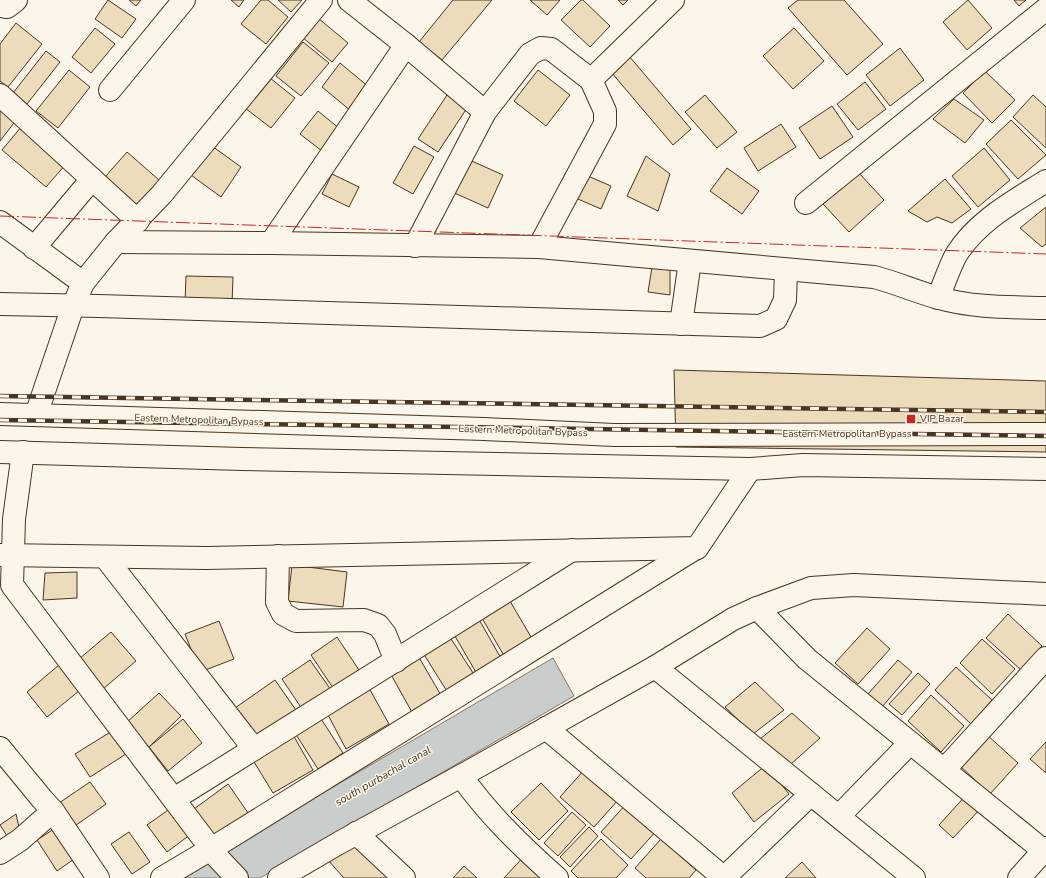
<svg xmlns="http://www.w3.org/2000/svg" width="1046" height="878" viewBox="0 0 1046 878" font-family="'Nunito Sans',sans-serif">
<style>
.water{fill:#c9cecd;stroke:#887966}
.building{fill:#ecdcbc;stroke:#4a3520}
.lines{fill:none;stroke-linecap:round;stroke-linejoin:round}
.minor-casing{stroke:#4a3520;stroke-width:24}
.primary-casing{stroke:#4a3520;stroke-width:24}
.minor{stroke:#fbf6e9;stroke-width:22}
.primary{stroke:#fbf6e9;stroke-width:22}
.rail-casing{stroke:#4a3520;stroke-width:4.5}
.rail{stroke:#fbf6e9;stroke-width:3;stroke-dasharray:9;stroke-linecap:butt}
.power{stroke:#c62828;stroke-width:1;stroke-dasharray:14 3 2 3;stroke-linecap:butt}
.poi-dot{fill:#c62828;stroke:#fbf6e9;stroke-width:1.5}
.labels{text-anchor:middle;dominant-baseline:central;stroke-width:3;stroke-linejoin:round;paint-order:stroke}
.poi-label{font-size:10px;fill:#4a3520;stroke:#fbf6e9;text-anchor:start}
.street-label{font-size:10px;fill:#4a3520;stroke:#fbf6e9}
.water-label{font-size:11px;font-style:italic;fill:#4a3520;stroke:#fbf6e9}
</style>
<rect width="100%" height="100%" fill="#fbf6e9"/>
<polygon class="water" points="553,658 574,696 260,878 178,878"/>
<g class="building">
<polygon points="108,0 136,19 122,38 95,19"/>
<polygon points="129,0 141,0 136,6"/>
<polygon points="231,0 244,0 239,7"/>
<polygon points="261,0 268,0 288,17 266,44 241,24"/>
<polygon points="278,0 302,0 291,12"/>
<polygon points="453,0 492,0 442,60 419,42"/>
<polygon points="530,0 560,0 547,15"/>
<polygon points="581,0 583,0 610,26 590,47 561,20"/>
<polygon points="618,0 628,0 623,5"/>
<polygon points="798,0 844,0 883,44 847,75 788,8"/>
<polygon points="968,0 992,28 967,50 943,22"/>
<polygon points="1014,0 1026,0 1019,6"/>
<polygon points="318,18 348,43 332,62 302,37"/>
<polygon points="16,23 42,44 8,87 0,81 0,44"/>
<polygon points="95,28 115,44 91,73 72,57"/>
<polygon points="794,28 824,61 793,89 763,56"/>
<polygon points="303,42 329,63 301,96 276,76"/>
<polygon points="900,48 924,80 890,106 866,75"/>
<polygon points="46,51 60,62 27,104 13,93"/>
<polygon points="629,56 691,129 673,145 611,72"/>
<polygon points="340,63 370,88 351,111 322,87"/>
<polygon points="69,70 90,87 58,128 36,111"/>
<polygon points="538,70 570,95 546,126 514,101"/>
<polygon points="985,71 1015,100 992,123 963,93"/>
<polygon points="270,78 295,98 271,128 245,108"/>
<polygon points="865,82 886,109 858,130 837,104"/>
<polygon points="447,95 467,108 438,152 418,139"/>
<polygon points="705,95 737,132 717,148 685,112"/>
<polygon points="1033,95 1046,107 1046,148 1013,117"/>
<polygon points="954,99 984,120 965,143 933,119"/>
<polygon points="0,106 17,119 0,141"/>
<polygon points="832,106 853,137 820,159 799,128"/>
<polygon points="318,111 340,129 322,151 300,134"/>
<polygon points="1011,120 1046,155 1018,179 986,144"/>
<polygon points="781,124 796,147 758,171 744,148"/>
<polygon points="22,126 66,164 46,187 2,150"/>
<polygon points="212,146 241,167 221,197 191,175"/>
<polygon points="414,146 434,157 413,194 393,183"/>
<polygon points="984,148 1010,180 978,207 952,176"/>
<polygon points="127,152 159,180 137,206 105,177"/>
<polygon points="646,156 670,174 658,211 627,196"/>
<polygon points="465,158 503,175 488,208 450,191"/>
<polygon points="727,168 759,191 742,214 710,191"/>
<polygon points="858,172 884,200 849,232 823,204"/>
<polygon points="581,173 611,186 601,209 571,196"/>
<polygon points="332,174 359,187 349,207 322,194"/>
<polygon points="945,179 971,209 952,223 937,217 927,222 908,211"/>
<polygon points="1046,207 1046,244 1042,247 1020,228"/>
<polygon points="652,267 670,267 670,295 648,292"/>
<polygon points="186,276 233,277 232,304 185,303"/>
<polygon points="674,370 1046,381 1046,452 676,447"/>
<polygon points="292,565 347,572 343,607 288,601"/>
<polygon points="77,572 77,598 43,600 45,573"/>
<polygon points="507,596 534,642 506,659 479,613"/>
<polygon points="1008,614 1042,646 1021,670 986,638"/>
<polygon points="477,616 502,660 477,674 452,631"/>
<polygon points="219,621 234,659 200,672 185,634"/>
<polygon points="867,628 890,649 858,684 835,663"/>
<polygon points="446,631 475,676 448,693 420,648"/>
<polygon points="111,632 136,661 103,689 79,659"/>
<polygon points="337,637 359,670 333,688 311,655"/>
<polygon points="982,639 1015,669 992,694 960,663"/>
<polygon points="417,654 442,697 413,714 389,671"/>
<polygon points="310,660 331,690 302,709 282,679"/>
<polygon points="898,660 912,672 882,707 868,694"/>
<polygon points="59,665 79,691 47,717 27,692"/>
<polygon points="956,667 992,700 971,724 935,690"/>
<polygon points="918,673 930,684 902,715 889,704"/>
<polygon points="275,680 298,713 258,742 235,708"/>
<polygon points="755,682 784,710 753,734 725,707"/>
<polygon points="369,688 389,724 346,749 328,715"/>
<polygon points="159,693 181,716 149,747 126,723"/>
<polygon points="931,695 964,726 941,752 908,721"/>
<polygon points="792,713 820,738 790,765 760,739"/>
<polygon points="318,714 343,753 318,769 293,730"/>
<polygon points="183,719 202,743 168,771 149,747"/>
<polygon points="112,731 126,754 90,777 75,754"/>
<polygon points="292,733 313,770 273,793 251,757"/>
<polygon points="986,734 1018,763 990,794 958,764"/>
<polygon points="1046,742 1046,773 1030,759"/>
<polygon points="766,765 789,794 754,822 732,793"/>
<polygon points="585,769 619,799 594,827 560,797"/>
<polygon points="90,782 106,804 72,828 56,805"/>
<polygon points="541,783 568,811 539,840 511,812"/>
<polygon points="228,784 253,820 219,844 194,809"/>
<polygon points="968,793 983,806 953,838 939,825"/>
<polygon points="627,803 657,830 631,859 601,832"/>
<polygon points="171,808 191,834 167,852 147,825"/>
<polygon points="572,812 586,825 558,856 544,843"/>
<polygon points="16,814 19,827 11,842 0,825"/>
<polygon points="57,827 77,857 57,871 37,840"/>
<polygon points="589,827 598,836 570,867 560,857"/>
<polygon points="129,832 150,862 132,874 111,844"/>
<polygon points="601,839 628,865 616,878 578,878 571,871"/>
<polygon points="661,839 696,870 689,878 646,878 635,868"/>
<polygon points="355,844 388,878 344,878 327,859"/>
<polygon points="526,854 551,878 504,878"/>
<polygon points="802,862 816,878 785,878"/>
<polygon points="464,866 477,878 453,878"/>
</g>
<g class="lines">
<g class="minor-casing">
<g id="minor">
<polyline points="349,0 406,45 485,112"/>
<polyline points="0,6 7,7 16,0"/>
<polyline points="110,90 184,0"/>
<polyline points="0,95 138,221"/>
<polyline points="806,203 1046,9"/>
<polyline points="0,222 83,283"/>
<path d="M116,242L271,243L539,247L874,277C897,283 917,292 939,298C974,308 1010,307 1046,308"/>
<polyline points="271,243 406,45"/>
<polyline points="415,246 485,112 530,54 541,48 551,49 591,80"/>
<polyline points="539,247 605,124 605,111 591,80 673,0"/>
<polyline points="34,248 92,179"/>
<path d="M938,298C944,284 949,268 956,255C977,221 1013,202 1046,181"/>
<polyline points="0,304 99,306 760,326 776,319 785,300 786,270"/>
<polyline points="681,324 690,261"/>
<polyline points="36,415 73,306 83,283 116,242 162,194 321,0"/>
<polyline points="23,452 14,519 12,585 218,858 237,878"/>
<polyline points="0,555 206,558 697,548 750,469"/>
<polyline points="278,556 277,602 283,614 296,621 364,620 378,625 385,634 396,661"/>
<polyline points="105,557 254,749"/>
<polyline points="757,608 807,659 1044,851"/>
<polyline points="655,667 914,878"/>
<polyline points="546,728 724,878"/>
<polyline points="0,748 42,799 53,811 20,840 0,853"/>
<polyline points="944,770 1046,658"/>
<path d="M461,776C489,815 521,846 557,878"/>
<polyline points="174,799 572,550"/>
<polyline points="53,811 98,878"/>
<polyline points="839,816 910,743"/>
<polyline points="356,833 404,878"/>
<polyline points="162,878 211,849 696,548"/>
<polyline points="279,878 339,843 461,776 655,667 733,619 757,608 811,588 854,585 1046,594"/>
<polyline points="724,878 811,794"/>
<polyline points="1019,878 1046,848"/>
</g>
</g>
<g class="primary-casing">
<g id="primary">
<polyline points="0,414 484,429 614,435 1046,434"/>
<polyline points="0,452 242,459 750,469 803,465 1046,469"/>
</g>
</g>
<use href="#minor" class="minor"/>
<use href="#primary" class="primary"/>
<g class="rail-casing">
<g id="rail">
<polyline points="0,396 1046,412"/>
<polyline points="0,420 1046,436"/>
</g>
</g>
<use href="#rail" class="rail"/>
<polyline class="power" points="0,216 1046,254"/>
</g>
<rect class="poi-dot" x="906" y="414" width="10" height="10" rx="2"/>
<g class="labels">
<g class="poi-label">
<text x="920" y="419">VIP Bazar</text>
</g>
<g class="street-label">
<text transform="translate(199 420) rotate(2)">Eastern Metropolitan Bypass</text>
<text transform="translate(523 431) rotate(2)">Eastern Metropolitan Bypass</text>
<text x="847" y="434">Eastern Metropolitan Bypass</text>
</g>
<g class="water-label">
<text transform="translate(383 776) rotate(-30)">south purbachal canal</text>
</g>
</g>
</svg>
